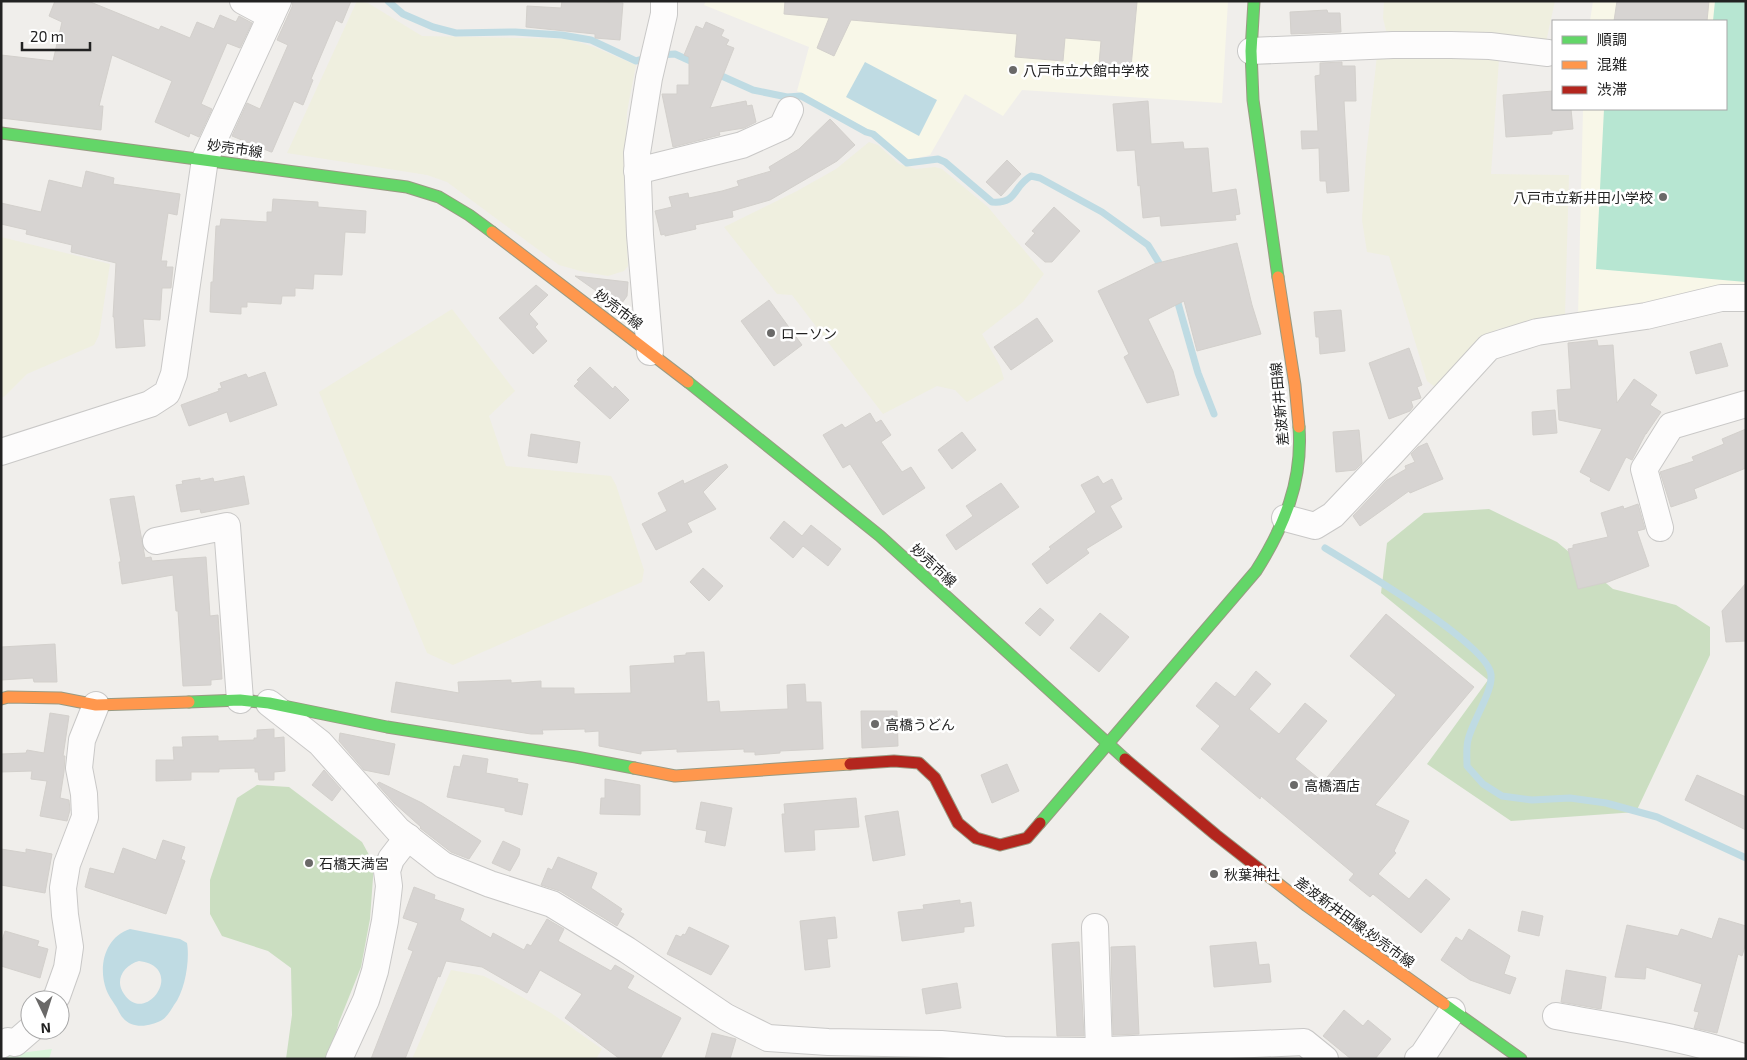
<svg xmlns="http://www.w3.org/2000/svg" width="1747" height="1060" viewBox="0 0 1747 1060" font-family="'Exo 2','Noto Sans JP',sans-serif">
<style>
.education{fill:#f8f7e8}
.farmland{fill:#efefdf}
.forest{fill:#cbdec1}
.park{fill:#daf5da}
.pitch{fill:#b7e6d2}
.water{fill:#bfdbe3;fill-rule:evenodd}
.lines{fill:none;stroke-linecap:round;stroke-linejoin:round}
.stream{stroke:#bfdbe3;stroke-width:7}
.building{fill:#d7d4d2;stroke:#d3d0cc}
.street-casing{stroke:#c9c8c7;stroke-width:28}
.fast-casing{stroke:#999a82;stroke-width:13}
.slow-casing{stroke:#999a82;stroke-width:13}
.jam-casing{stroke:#999a82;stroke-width:13}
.street{stroke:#fdfcfc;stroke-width:26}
.fast{stroke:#63d668;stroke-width:11}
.slow{stroke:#ff974d;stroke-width:11}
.jam{stroke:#b3261e;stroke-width:11}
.poi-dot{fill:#6a6968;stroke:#fff;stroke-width:2}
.labels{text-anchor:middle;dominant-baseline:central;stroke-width:5;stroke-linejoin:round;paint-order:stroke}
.poi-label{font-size:14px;fill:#222;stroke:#fff;text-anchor:start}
.street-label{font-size:14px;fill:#222;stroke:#fff}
</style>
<rect width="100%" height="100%" fill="#f0eeeb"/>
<g class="education">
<polygon points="706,1 1228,1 1222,103 1022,90 1003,116 965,94 930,155 909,160 875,133 797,91 809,47 704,5"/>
<polygon points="1593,1 1746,1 1746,287 1698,289 1655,305 1578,317 1583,109 1726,109 1726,21 1590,21"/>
</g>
<g class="farmland">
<polygon points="357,1 368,3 422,36 569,39 594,47 636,65 627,112 624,183 628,266 624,271 608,276 584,272 559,265 447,182 427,175 287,153"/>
<polygon points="1384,1 1555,1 1546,42 1401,33 1386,31 1383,18"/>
<polygon points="1377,55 1499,59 1491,174 1569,175 1565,316 1498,329 1480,339 1435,387 1427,381 1389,256 1367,252 1362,220 1366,157"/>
<polygon points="869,142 878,145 899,164 916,169 935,167 942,169 988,207 1044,274 1023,302 982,334 1000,366 1004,379 967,402 955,390 937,386 883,414 792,295 777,294 724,227 797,191 836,169"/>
<polygon points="1,237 110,264 99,335 94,345 27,374 5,396 1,398"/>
<polygon points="452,309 515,391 489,416 506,466 611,476 616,485 644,570 642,582 453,665 427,653 319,392"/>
<polygon points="451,970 484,976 551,1013 602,1049 596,1059 412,1059"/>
</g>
<g class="forest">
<polygon points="1489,509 1557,542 1613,589 1676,605 1710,627 1710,655 1636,812 1511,821 1427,764 1488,680 1381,593 1387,543 1424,513"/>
<polygon points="257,785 289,787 362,842 374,864 370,919 361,967 339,1022 329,1059 286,1059 292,1015 291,968 268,951 222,936 210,914 210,880 237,798"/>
</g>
<polygon class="park" points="52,1049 49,1059 1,1059 12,1054"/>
<polygon class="pitch" points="1715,1 1746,1 1746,282 1596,269 1604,109 1726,109 1726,21 1713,21"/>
<g class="water">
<polygon points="865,62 937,100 919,136 846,97"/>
<path d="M130,929L180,939L187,943C190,960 185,991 174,1005C171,1010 167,1017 162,1020C151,1026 133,1030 123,1018C120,1015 118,1009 115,1005C112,1000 108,995 106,989C98,966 105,937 130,929ZM139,961C187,967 146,1027 124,994C114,980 124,965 139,961Z"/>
</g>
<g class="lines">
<g class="stream">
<polyline points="388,1 403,14 433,27 456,33 515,32 562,35 591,40 636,61 647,58"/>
<polyline points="660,55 675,54 697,64"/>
<path d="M715,73L753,90L787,97L801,96L866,132L873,134L907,163L938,159L945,162L992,202C1018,204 1012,187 1031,176L1040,178L1102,212L1148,245L1164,271"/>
<polyline points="1176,296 1198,373 1214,414"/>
<path d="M1325,548C1354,566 1489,644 1491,675C1493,691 1472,722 1468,740C1466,748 1467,758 1467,766L1483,784L1502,796L1532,800L1570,798L1606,803L1657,817L1746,858"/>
</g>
</g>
<g class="building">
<polygon points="55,1 88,1 159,30 161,26 190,38 197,22 214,29 220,15 236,22 239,16 252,23 240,48 227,43 201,104 212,109 199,137 190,133 189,137 155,122 172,81 112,55 99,106 103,106 101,130 1,118 1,55 53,61 62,22 49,16"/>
<polygon points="293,1 351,1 342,23 336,20 311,79 313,80 303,105 294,101 272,152 271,152 232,136 247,103 260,109 288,45 277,40 292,7"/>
<polygon points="562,1 623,3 620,40 595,38 595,34 526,27 527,6 561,8"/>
<polygon points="785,1 1137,2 1131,67 1099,64 1101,41 1065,38 1063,61 1015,57 1017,34 851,20 834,56 817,48 829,18 784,14"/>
<polygon points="1617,1 1709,1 1707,21 1614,21"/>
<polygon points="1327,10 1328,13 1340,13 1341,32 1291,34 1290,12"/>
<polygon points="706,22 724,30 721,36 729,40 726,45 734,48 710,108 746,101 747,106 752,105 756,122 744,128 719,132 720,135 673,147 662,94 677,94 677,85 689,85 689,57 684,55 696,26 703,29"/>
<polygon points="1342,62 1342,66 1355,66 1356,101 1344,101 1349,191 1327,193 1326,181 1320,181 1319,148 1302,149 1301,131 1318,131 1315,76 1320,75 1320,63"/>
<polygon points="1553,91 1553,109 1571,109 1573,129 1552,131 1552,134 1506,137 1503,95"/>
<polygon points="1148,101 1151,144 1183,142 1184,149 1208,148 1212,193 1236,189 1240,214 1235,215 1236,220 1161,226 1160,216 1143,218 1140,185 1138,186 1135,150 1117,151 1113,104"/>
<polygon points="830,119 855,145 837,161 770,200 732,211 733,217 695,225 696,229 665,236 665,234 661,235 655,211 672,207 669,197 688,193 689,198 722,191 739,186 737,181 771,171 769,167 799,149"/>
<polygon points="1007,160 1021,174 1001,196 986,182"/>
<polygon points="86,171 114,178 113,184 180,194 177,215 168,213 161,261 167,261 166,267 173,267 171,288 162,288 160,320 143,319 145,346 116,348 114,317 113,317 116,263 71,252 72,245 26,234 27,230 1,224 1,203 41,212 49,180 82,188"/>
<polygon points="273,199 318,202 318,207 366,211 365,233 345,232 342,275 314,274 313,289 295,288 295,296 282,296 281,304 247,302 247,307 241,307 241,314 210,312 211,282 213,282 216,226 220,226 221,219 267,222 267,212 272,212"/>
<polygon points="1054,207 1080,231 1052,262 1045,262 1025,244 1035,233 1032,231"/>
<polygon points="1237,243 1252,305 1261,334 1197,351 1184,301 1148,319 1173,371 1179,395 1147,403 1124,357 1129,354 1098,291 1154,264"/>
<polygon points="575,276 628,282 627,296 619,307"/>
<polygon points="536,285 548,295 529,314 538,324 535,327 547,341 533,354 499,318"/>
<polygon points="769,300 802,345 774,366 741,321"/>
<polygon points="1341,310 1345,351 1320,354 1319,337 1316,337 1314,312"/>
<polygon points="1037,318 1053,341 1011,370 994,347"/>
<polygon points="1597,340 1598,346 1613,345 1617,403 1634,379 1657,395 1650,405 1661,412 1646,434 1646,433 1632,460 1626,457 1609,491 1590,481 1591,478 1580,472 1602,429 1559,420 1557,390 1571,389 1568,343"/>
<polygon points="1721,343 1728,366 1696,374 1690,352"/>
<polygon points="1409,348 1422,385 1417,387 1421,398 1411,401 1413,407 1410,411 1389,419 1369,363"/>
<polygon points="590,367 613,389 615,386 629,400 610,419 574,386 579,381 577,380"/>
<polygon points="265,372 277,405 230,422 227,412 189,426 181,405 219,391 218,389 222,388 220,383 246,374 248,378"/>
<polygon points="1555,410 1557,433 1533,435 1532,412"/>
<polygon points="870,413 876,423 881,420 891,435 881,442 902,472 911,467 925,488 883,515 850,464 843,468 823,435 842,424 845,428"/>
<polygon points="1746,429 1746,468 1694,489 1697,498 1671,507 1660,472 1694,461 1692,457 1724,444 1722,439"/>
<polygon points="1359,430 1362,463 1355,470 1336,472 1333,432"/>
<polygon points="962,432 976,450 952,469 938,450"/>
<polygon points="531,434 580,442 577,463 528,456"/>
<polygon points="1427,443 1443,479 1410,493 1409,491 1360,526 1353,516 1387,480 1406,469 1405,466 1415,462 1411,454 1418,447"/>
<polygon points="726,464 728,467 703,492 716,509 687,523 692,532 656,550 642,524 667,511 658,493 683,480 684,484"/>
<polygon points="244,476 249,504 201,513 200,509 181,512 176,485 183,484 182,481 200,478 200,481 213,478 214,482"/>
<polygon points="1098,476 1103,484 1112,479 1122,499 1110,506 1122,527 1086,549 1089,553 1047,584 1032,564 1051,549 1049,547 1096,512 1081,485"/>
<polygon points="1001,483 1019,507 956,550 946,535 973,516 966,506"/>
<polygon points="134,496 145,558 151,557 152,561 206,557 210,616 218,615 222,679 211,680 211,685 183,686 178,611 176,611 173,575 122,584 119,562 121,562 110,499"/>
<polygon points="1638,504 1645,529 1637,531 1649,566 1608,582 1578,589 1568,549 1573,548 1573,545 1608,537 1601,513 1623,506 1624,509"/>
<polygon points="784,521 802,536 811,525 841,549 828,566 803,546 793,558 770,538"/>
<polygon points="703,568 723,586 709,601 690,582"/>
<polygon points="1746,583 1746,641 1726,642 1722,611"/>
<polygon points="1040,608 1054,620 1040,636 1025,623"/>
<polygon points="1100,613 1129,637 1099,672 1070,648"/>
<polygon points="1386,614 1474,687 1375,805 1409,821 1394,851 1396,853 1378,874 1409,899 1426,879 1450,899 1421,933 1373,894 1370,897 1349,880 1354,874 1261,796 1260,799 1201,749 1220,726 1196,706 1216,682 1235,697 1256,671 1271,684 1249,709 1279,734 1305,703 1327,721 1295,759 1323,782 1396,695 1350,656"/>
<polygon points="55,644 57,682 34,682 33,678 1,680 1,647"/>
<polygon points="704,652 707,702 719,701 720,712 788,709 787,685 805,684 806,702 821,702 823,749 780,751 780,753 755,755 755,752 744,752 744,749 677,752 677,749 641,751 641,754 599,746 599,731 585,732 585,729 542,730 543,734 531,734 391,712 396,682 459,693 458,682 511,680 511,683 541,681 541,688 574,688 574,694 631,693 630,666 675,663 674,656 686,655 686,653"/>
<polygon points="861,711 897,711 898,746 862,748"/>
<polygon points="50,713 69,716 63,756 65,756 64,772 60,798 69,800 70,810 67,821 40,816 47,781 31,779 32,771 1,772 1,754 26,753 27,750 44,753"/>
<polygon points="274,729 274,738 284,737 285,771 274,772 274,780 259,780 258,772 255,772 255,768 219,769 219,772 191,772 191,780 156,781 156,760 174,760 173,747 183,747 182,737 218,736 218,741 254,740 254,738 257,738 257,730"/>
<polygon points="340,733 395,744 389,775 364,770 339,741"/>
<polygon points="463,755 488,759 486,773 518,779 517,782 528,784 522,815 505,811 505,808 447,797 454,766 460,767"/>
<polygon points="1007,764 1019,791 992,803 981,775"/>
<polygon points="324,770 341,789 332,801 312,785"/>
<polygon points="1697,775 1746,797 1746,830 1685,800"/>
<polygon points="605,779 640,785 640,815 600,814 601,798 605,798"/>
<polygon points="379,782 422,803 481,841 469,859 451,852 420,828 421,827 394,803 377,784"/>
<polygon points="856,798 859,827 814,830 815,850 785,852 782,814 785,814 784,804"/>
<polygon points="701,802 732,808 725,846 705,842 707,831 696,829"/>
<polygon points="898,811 905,855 873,861 865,816"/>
<polygon points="163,840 185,847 181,859 185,861 166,914 85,887 90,868 114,874 123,848 156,860"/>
<polygon points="503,841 520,849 519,855 510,871 492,863"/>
<polygon points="1,849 26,853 26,849 52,854 45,893 1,885"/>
<polygon points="558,857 597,873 591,888 622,909 620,912 624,914 617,926 560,891 541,885 548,868 552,870"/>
<polygon points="414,887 435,895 434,899 464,909 460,920 491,938 493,933 524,950 527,944 531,946 547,919 564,929 558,941 611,971 615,965 634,976 627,988 681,1018 660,1059 620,1059 565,1018 582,994 540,970 527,993 482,967 446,961 440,977 438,976 405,1059 371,1059 413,951 408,949 418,923 403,918"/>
<polygon points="960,900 960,904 971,902 974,926 964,927 964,932 902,941 898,912 924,909 923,905"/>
<polygon points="1522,911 1543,916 1539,936 1518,931"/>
<polygon points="835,917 837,938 827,939 830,967 805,970 800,921"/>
<polygon points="1719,918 1746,926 1746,943 1742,956 1738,954 1717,1033 1694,1028 1699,1012 1694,1011 1702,984 1646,967 1645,979 1615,977 1627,925 1678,936 1681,929 1712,939"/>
<polygon points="689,927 729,946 711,975 667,954 676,935 681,937 683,934 685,935"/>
<polygon points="1469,929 1510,956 1504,974 1516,978 1510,994 1470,980 1441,960 1456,937 1462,941"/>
<polygon points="5,931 39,941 37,946 48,949 40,978 1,966 1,944"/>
<polygon points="1079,942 1084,1036 1057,1036 1052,944"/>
<polygon points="1256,942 1259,965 1269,964 1271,982 1214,987 1210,946"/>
<polygon points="1135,946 1139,1034 1113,1035 1111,947"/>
<polygon points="1566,970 1606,977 1601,1009 1561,1002"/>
<polygon points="957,983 961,1008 926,1014 922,989"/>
<polygon points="1344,1010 1363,1026 1368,1020 1391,1039 1375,1059 1351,1059 1323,1036"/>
<polygon points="712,1033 736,1039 730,1059 705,1059"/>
</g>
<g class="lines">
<g class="street-casing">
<g id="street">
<polyline points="243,1 271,16"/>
<polyline points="1251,51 1393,45 1451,45 1490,46 1548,53"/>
<polyline points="637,171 742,145 782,127 790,110"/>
<polyline points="650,352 640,235 637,153 649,78 664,14 664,1"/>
<polyline points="1,452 150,404 167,393 174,374 205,159 278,1"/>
<polyline points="1285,518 1315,526 1333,515 1391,454 1489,347 1537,332 1646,316 1721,298 1746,298"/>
<polyline points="1660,528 1644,469 1671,426 1746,404"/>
<polyline points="156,541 227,526 240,700"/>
<polyline points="269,703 320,743 398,830 443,865 490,884 552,904 627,950 726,1017 768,1038 828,1042 941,1044 1004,1050 1085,1051 1304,1042 1325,1059"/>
<polyline points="1095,927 1099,1051"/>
<polyline points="54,1000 57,996 67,968 70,947 65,915 63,888 67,864 85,817 84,794 79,768 82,740 96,705"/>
<path d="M1556,1016C1620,1028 1684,1037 1746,1058"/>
<polyline points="1,1045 8,1041 15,1043 30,1030"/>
<polyline points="339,1059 366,1000 375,971 385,921 389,886 387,871 391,859 408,837"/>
<polyline points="1418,1059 1423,1055 1452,1011"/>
</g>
</g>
<g class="fast-casing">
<g id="fast">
<polyline points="1254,1 1251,51 1253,100 1278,277"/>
<polyline points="1,133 407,187 439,197 469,215 492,232"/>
<polyline points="688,382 880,536 1125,759"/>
<polyline points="189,702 240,700 269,703 387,727 576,757 634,768"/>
<path d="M1040,823L1256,571C1284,527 1303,481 1299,427"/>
<polyline points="1444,1004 1521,1059"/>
</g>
</g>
<g class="slow-casing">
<g id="slow">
<polyline points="492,232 688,382"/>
<polyline points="1278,277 1295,385 1299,427"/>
<polyline points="1,699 8,697 60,698 96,705 189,702"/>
<polyline points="634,768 675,776 850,764"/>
<polyline points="1267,875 1307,906 1444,1004"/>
</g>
</g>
<g class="jam-casing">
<g id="jam">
<polyline points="1125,759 1216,835 1267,875"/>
<polyline points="850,764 894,761 919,763 935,778 958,823 976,838 1000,845 1027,838 1040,823"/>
</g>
</g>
<use href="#street" class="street"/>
<use href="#fast" class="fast"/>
<use href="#slow" class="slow"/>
<use href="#jam" class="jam"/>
</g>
<g class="poi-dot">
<circle cx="1013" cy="70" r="5"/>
<circle cx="1663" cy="197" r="5"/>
<circle cx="771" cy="333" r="5"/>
<circle cx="875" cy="724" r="5"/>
<circle cx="1294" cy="785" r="5"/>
<circle cx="309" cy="863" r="5"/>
<circle cx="1214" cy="874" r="5"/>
</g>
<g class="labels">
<g class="poi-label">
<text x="1023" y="70">八戸市立大館中学校</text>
<text x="1653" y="197" text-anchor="end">八戸市立新井田小学校</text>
<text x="781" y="333">ローソン</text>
<text x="885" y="724">高橋うどん</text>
<text x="1304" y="785">高橋酒店</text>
<text x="319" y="863">石橋天満宮</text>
<text x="1224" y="874">秋葉神社</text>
</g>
<g class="street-label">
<text transform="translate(235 148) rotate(8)">妙売市線</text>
<text transform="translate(619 309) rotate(37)">妙売市線</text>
<text transform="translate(1279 404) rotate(-95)">差波新井田線</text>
<text transform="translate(934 565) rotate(43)">妙売市線</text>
<text transform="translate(1355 922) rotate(36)">差波新井田線;妙売市線</text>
</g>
</g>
<rect width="1747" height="1060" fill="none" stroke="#222222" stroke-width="5"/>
<rect x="1552" y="20" width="175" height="90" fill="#ffffff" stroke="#a7a7a7"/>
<rect x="1562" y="36" width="25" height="8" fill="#63d668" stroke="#a7a7a7"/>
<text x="1597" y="45" font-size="15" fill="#222222">順調</text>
<rect x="1562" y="61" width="25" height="8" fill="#ff974d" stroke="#a7a7a7"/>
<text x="1597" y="70" font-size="15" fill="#222222">混雑</text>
<rect x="1562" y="86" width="25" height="8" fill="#b3261e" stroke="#a7a7a7"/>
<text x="1597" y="95" font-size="15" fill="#222222">渋滞</text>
<g transform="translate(45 1015) rotate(176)"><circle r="24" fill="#ffffff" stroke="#a7a7a7"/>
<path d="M0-4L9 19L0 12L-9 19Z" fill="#6a6968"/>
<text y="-8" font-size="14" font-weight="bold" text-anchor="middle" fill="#222222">N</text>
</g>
<path d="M22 42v8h68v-8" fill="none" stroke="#222222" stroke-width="2.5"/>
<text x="30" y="42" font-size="15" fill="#222222" stroke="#ffffff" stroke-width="4" paint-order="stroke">20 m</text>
</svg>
